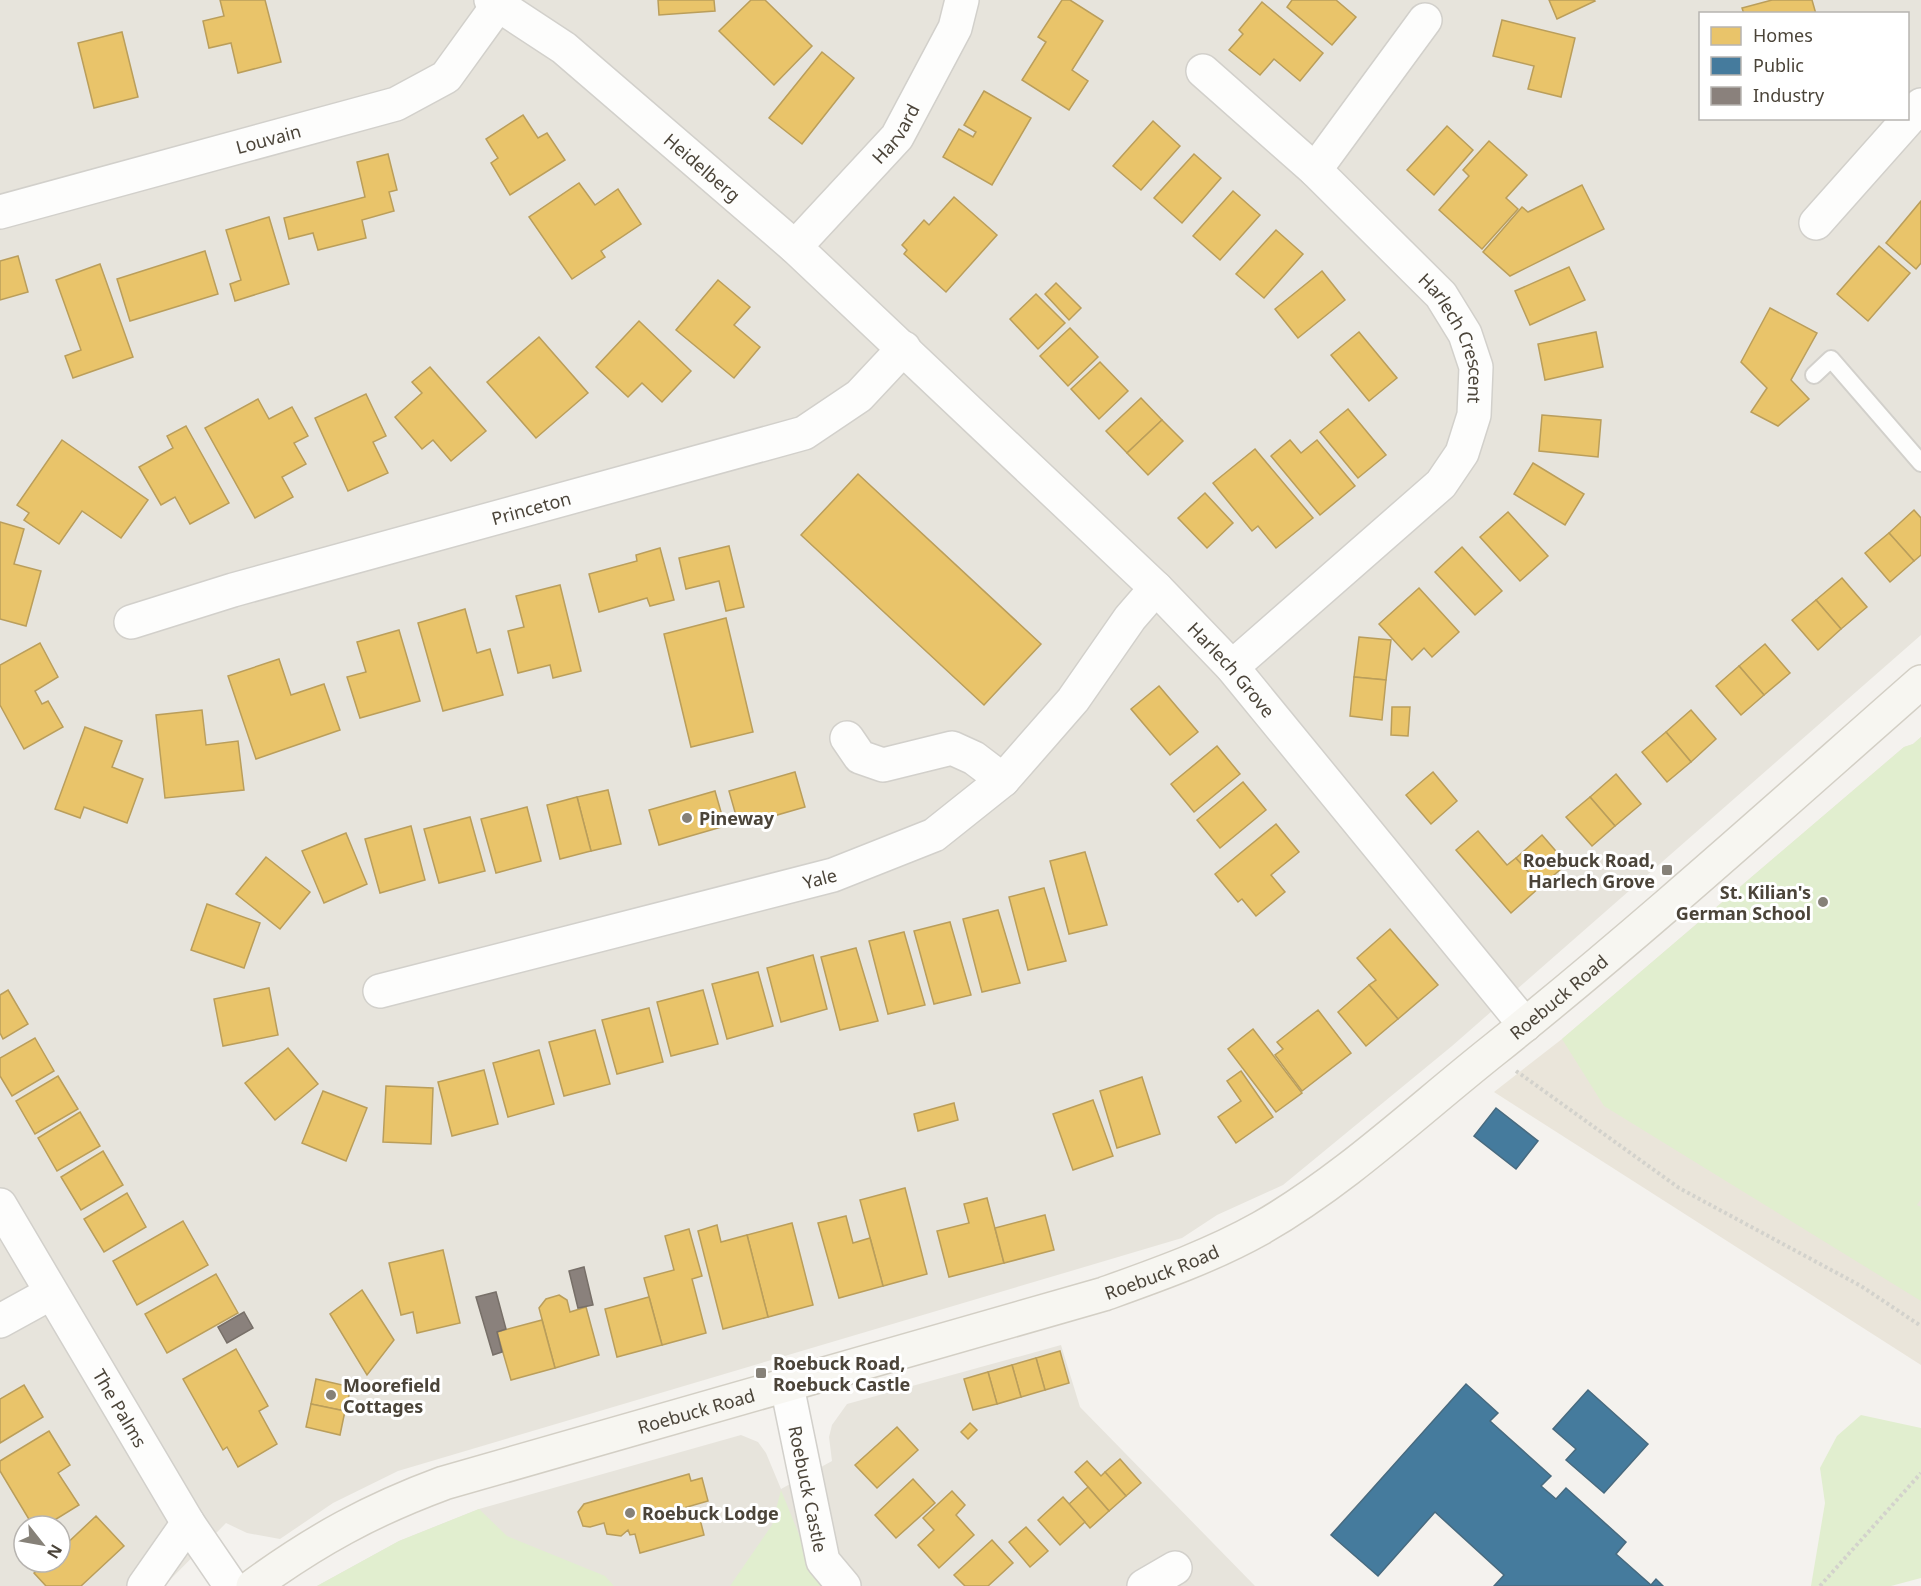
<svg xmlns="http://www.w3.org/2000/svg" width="1921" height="1586" viewBox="0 0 1921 1586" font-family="'Noto Sans',sans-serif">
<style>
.residential{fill:#e7e4dc;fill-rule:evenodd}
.education{fill:#eae5da}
.green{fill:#e1eecf}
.homes{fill:#e9c46a;stroke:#ba9e5b;stroke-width:1.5}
.public{fill:#457b9d;stroke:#476a7f;stroke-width:1.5}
.industry{fill:#8a817c;stroke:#776f68;stroke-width:1.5}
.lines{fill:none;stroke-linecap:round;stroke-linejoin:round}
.lane-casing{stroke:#d2d0cb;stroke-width:20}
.street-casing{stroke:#d2d0cb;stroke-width:36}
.secondary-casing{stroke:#d3cfc5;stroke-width:36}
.path{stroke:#d3d2cc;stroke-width:4;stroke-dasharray:3 3;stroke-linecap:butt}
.lane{stroke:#fdfdfc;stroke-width:16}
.street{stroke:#fdfdfc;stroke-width:33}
.secondary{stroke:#f7f6f1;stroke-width:33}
.poi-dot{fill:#868178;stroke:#fff;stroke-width:2}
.labels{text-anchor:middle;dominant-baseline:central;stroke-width:6;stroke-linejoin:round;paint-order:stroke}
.street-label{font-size:18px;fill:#4b4439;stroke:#fff}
.poi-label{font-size:18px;font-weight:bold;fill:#4b4439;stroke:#fff;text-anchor:start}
</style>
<rect width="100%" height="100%" fill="#f4f2ee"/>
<g class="residential">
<path d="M0,0H1921V635L1452,1046L1283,1185L1217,1215L1182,1238L398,1471L333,1503L280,1539L247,1533L226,1523L164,1586H0ZM1700,14H1908V118H1700ZM24,1526H60V1562H24Z"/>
<polygon points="1061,1345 1080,1407 1255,1586 317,1586 399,1541 479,1509 741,1435 758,1442 766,1453 781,1489 832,1461 829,1437 832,1425 847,1404"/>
</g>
<polygon class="education" points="1921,737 1921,1365 1494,1092 1562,1039 1904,747 1913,744"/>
<g class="green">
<polygon points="1921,737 1921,1199 1917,1205 1921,1207 1921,1301 1604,1106 1562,1039 1904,747 1913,744"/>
<polygon points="1861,1415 1921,1428 1921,1578 1891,1586 1811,1586 1825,1503 1820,1468 1837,1436"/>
<polygon points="781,1490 817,1579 823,1586 730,1586 772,1525"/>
<polygon points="479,1509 507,1536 605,1576 614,1586 317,1586 399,1541"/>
</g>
<g class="homes">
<polygon points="220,0 265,0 281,62 238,73 231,43 209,48 203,21 224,16"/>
<polygon points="658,0 714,0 715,11 659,15"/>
<polygon points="751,0 765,0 812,46 774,85 719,31"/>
<polygon points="1062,0 1070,0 1103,21 1072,70 1088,81 1069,110 1022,80 1046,42 1038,37"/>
<polygon points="1292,0 1336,0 1356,17 1332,45 1287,7"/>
<polygon points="1549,0 1594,0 1595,1 1557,19"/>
<polygon points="1772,0 1812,0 1816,14 1744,14 1742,8"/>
<polygon points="1262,2 1323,53 1300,81 1274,59 1260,75 1229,50 1243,34 1239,30"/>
<polygon points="1502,20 1575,38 1561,97 1528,89 1534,66 1493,56"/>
<polygon points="122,32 138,97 94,108 78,43"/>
<polygon points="822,52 854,78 802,144 769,118"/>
<polygon points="984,91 1031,118 992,185 943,157 959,129 973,137 976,132 964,125"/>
<polygon points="523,115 538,138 547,133 565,160 510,195 491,163 498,158 486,139"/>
<polygon points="1153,121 1180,146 1141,190 1113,166"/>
<polygon points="1447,126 1473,150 1434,195 1407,170"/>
<polygon points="1489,141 1527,175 1506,198 1518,209 1482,249 1439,210 1469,176 1463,170"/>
<polygon points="388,154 397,190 389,192 394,211 362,220 366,238 318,250 313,233 289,239 284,218 365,197 357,162"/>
<polygon points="1194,154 1221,178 1182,223 1154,198"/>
<polygon points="579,183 595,205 618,189 641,224 601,251 605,257 572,279 529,217"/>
<polygon points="1582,185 1604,229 1510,276 1483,252 1522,207 1528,212"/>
<polygon points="1233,191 1260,215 1220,260 1193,236"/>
<polygon points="954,197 997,235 946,292 904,254 907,250 902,245 924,220 929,225"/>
<polygon points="1921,201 1921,263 1916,269 1886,243"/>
<polygon points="269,217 289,284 235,301 230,284 241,280 226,230"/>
<polygon points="1276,230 1303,254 1264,298 1236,274"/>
<polygon points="1879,246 1910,273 1868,321 1837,294"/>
<polygon points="205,251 218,294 130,321 117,279"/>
<polygon points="18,256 28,292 0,300 0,261"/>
<polygon points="100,264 133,357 73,378 65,356 81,350 56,280"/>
<polygon points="1569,267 1585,300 1530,325 1515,291"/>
<polygon points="1322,271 1345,300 1298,338 1275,309"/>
<polygon points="718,280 750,307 734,325 760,347 734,378 676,330"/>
<polygon points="1056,283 1081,308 1069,320 1045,294"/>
<polygon points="1036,294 1065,323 1038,349 1010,319"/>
<polygon points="1770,308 1817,333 1791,380 1809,399 1778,426 1751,412 1767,388 1741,362"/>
<polygon points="639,321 691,371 662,402 642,383 628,397 596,367"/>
<polygon points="1070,328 1098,357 1068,386 1040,356"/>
<polygon points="1359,332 1397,378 1369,401 1331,355"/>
<polygon points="1596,332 1603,367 1545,380 1538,344"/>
<polygon points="539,337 588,393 536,438 487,382"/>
<polygon points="1100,362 1128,391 1099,419 1071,389"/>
<polygon points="430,367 486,431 451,461 433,440 422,449 395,417 422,393 412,382"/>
<polygon points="366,394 386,436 373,442 388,473 348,491 315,418"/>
<polygon points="1141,398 1162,420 1127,453 1106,431"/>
<polygon points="258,399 269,419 292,407 308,436 294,443 306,464 282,477 293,497 255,518 205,428"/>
<polygon points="1348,409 1386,455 1358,478 1320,432"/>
<polygon points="1542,415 1601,420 1598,457 1539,451"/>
<polygon points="1162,420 1183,441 1148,475 1127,453"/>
<polygon points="186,426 229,503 190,524 175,497 161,505 139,467 173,448 167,436"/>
<polygon points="62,440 148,500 121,538 82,511 59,544 24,520 29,513 17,505"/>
<polygon points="1290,440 1301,453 1317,440 1355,486 1320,515 1271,456"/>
<polygon points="1255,449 1313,518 1276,548 1258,526 1252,531 1213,483"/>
<polygon points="1533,463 1584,494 1565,525 1514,494"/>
<polygon points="858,474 1041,644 984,705 801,535"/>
<polygon points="1205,493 1233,523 1207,548 1178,518"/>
<polygon points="1914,510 1921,518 1921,555 1914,561 1889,533"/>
<polygon points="1508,512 1548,556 1520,581 1480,537"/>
<polygon points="0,522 24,529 14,564 41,571 26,626 0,619"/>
<polygon points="1889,533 1914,561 1890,582 1865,553"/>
<polygon points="729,546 744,607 726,611 719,581 686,589 679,558"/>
<polygon points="1462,547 1502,591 1475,615 1435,572"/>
<polygon points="660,548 674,600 650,606 647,598 599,612 589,574 637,561 636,555"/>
<polygon points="1842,578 1867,607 1841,629 1816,600"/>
<polygon points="560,585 581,671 553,678 550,665 518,673 508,631 524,627 516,596"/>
<polygon points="1419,588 1459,632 1432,657 1424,648 1412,660 1379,624"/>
<polygon points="1816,600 1841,629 1818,650 1792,620"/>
<polygon points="465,609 477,653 490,649 503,695 443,711 418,623"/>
<polygon points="726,618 753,732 691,747 664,634"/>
<polygon points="399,630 420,701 360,718 347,677 366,672 357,642"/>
<polygon points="1359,637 1391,640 1386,680 1354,677"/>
<polygon points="40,643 58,677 35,691 42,704 48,701 63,727 24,749 0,705 0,665"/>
<polygon points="1765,644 1790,673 1764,695 1739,666"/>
<polygon points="279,659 291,695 324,684 340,730 256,759 228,676"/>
<polygon points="1739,666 1764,695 1741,715 1716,686"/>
<polygon points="1354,677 1386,680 1382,720 1350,716"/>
<polygon points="1159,686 1198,732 1170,755 1131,709"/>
<polygon points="1392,707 1410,707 1408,736 1391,735"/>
<polygon points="202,710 206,745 238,741 244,790 165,798 156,715"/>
<polygon points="1691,710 1716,739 1691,762 1666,732"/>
<polygon points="85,727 122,741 112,767 143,779 127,823 84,807 80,818 55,809"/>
<polygon points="1666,732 1691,762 1667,782 1642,752"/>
<polygon points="1217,746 1240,774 1194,812 1171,784"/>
<polygon points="795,772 805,807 739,826 729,791"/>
<polygon points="1433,772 1457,801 1431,824 1406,795"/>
<polygon points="1616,774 1641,804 1615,826 1590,797"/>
<polygon points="1243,782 1266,810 1220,848 1197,820"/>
<polygon points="608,790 621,844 591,851 577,797"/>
<polygon points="715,791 725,826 659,845 649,810"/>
<polygon points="577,797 591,851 560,859 547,805"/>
<polygon points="1590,797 1615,826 1592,846 1566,817"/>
<polygon points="527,807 541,861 496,873 481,819"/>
<polygon points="470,817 485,871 439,883 424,829"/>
<polygon points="1276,824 1299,852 1271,875 1285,892 1256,916 1242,899 1238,902 1215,874"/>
<polygon points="411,826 425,880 380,893 365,839"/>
<polygon points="1478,831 1507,865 1516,858 1541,886 1511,913 1456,850"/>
<polygon points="346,833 367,884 324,903 302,851"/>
<polygon points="1542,835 1567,864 1541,886 1516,858"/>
<polygon points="1085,852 1107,925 1069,934 1050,861"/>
<polygon points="266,857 310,892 280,929 236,894"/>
<polygon points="1044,888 1066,961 1028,970 1009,897"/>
<polygon points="207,904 260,923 244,968 191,950"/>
<polygon points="998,910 1020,983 982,992 963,919"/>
<polygon points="950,922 971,995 934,1004 914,931"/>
<polygon points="1390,929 1438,985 1398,1019 1369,985 1376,980 1357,958"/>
<polygon points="904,932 925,1005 888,1014 869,941"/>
<polygon points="856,948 878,1021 840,1030 821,957"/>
<polygon points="813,955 827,1009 781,1022 767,968"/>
<polygon points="758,972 773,1026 727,1039 712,984"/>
<polygon points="1369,985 1398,1019 1366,1046 1338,1012"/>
<polygon points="269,988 278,1035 223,1046 214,999"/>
<polygon points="8,990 28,1024 3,1039 0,1033 0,995"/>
<polygon points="703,990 718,1044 671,1056 657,1002"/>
<polygon points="649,1008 663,1062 617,1074 602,1020"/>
<polygon points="1318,1010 1351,1053 1302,1091 1275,1055 1283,1049 1277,1042"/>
<polygon points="1253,1029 1302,1093 1276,1112 1228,1049"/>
<polygon points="595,1030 610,1084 564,1096 549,1042"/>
<polygon points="35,1038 54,1071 12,1096 0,1076 0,1058"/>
<polygon points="288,1048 318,1084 275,1120 245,1083"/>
<polygon points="539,1050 554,1104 508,1117 493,1063"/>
<polygon points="484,1070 498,1124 452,1136 438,1082"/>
<polygon points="1241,1071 1273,1117 1236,1143 1218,1117 1241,1101 1227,1081"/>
<polygon points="58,1076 78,1109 35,1134 16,1101"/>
<polygon points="1142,1077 1160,1134 1117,1148 1100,1091"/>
<polygon points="386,1086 433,1088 431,1144 383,1142"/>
<polygon points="323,1091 367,1108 346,1161 302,1143"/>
<polygon points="1093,1100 1113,1156 1073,1170 1053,1114"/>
<polygon points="954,1103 958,1120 918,1131 914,1114"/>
<polygon points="80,1112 100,1146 57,1171 38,1138"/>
<polygon points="103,1151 123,1185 81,1210 61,1177"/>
<polygon points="905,1188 927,1274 883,1286 860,1200"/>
<polygon points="127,1193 146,1227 104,1252 84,1219"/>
<polygon points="987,1198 1004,1263 949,1277 937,1231 969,1223 964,1204"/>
<polygon points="1045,1215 1054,1250 1004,1263 995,1228"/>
<polygon points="846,1216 853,1243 870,1238 883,1286 839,1298 818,1223"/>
<polygon points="183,1221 208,1265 137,1305 113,1261"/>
<polygon points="792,1223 813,1305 768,1317 747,1235"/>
<polygon points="717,1225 721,1242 747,1235 768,1317 723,1329 698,1231"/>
<polygon points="689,1229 702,1276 692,1279 706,1333 662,1345 644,1278 674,1270 665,1236"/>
<polygon points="443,1250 460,1323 417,1333 413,1312 401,1315 389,1263"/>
<polygon points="216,1274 238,1313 167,1353 145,1314"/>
<polygon points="362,1290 394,1340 367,1375 330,1314"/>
<polygon points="559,1295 567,1300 570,1312 586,1307 599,1355 555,1368 539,1308 546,1299"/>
<polygon points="649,1297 662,1345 617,1357 605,1309"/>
<polygon points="542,1320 555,1368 511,1380 497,1332"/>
<polygon points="236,1349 268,1406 259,1411 277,1444 238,1467 227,1447 223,1450 183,1379"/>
<polygon points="1060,1351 1069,1383 1045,1390 1036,1358"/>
<polygon points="1036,1358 1045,1390 1021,1397 1012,1365"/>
<polygon points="1012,1365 1021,1397 997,1404 988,1372"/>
<polygon points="988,1372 997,1404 973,1410 964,1379"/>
<polygon points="316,1379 351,1387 345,1411 311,1404"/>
<polygon points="24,1385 43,1417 0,1443 0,1399"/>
<polygon points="311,1404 345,1411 340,1435 306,1427"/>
<polygon points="970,1423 977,1430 968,1439 961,1432"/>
<polygon points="897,1427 918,1450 877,1488 855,1465"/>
<polygon points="49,1431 70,1465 58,1473 79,1505 45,1526 33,1526 0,1471 0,1461"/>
<polygon points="1120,1459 1141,1483 1126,1496 1105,1472"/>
<polygon points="1087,1461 1101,1476 1105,1472 1126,1496 1109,1511 1075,1472"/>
<polygon points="689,1474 691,1481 702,1478 708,1501 680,1509 682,1520 699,1515 704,1535 640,1553 635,1534 630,1535 628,1530 621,1536 607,1534 604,1523 590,1527 583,1526 578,1512 584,1504"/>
<polygon points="913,1479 935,1503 896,1538 875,1515"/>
<polygon points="1088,1487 1109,1511 1090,1528 1069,1504"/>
<polygon points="952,1491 965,1505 956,1515 974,1535 939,1568 918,1545 934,1530 923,1518"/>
<polygon points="1063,1497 1085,1522 1060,1545 1038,1520"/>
<polygon points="96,1516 124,1546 81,1586 46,1586 34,1573 47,1562 60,1562 60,1550"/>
<polygon points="1026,1527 1048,1551 1030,1567 1009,1542"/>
<polygon points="992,1540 1013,1563 988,1586 965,1586 954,1575"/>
</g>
<g class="public">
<polygon points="1496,1108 1538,1141 1516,1169 1474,1136"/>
<polygon points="1466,1384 1498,1413 1490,1421 1551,1476 1541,1486 1556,1499 1566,1488 1626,1542 1616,1554 1651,1585 1656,1579 1663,1586 1494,1586 1504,1575 1435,1512 1378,1576 1331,1535"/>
<polygon points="1588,1390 1648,1444 1604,1493 1566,1460 1576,1449 1553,1429"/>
</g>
<g class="industry">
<polygon points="584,1267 593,1305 578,1308 569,1271"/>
<polygon points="496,1292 506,1329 497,1332 502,1352 493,1355 476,1297"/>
<polygon points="244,1312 253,1328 227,1343 218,1327"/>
</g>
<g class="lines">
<g class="lane-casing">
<polyline id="lane" points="1814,375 1831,359 1921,463"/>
</g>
<g class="street-casing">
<g id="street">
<path id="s1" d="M491,0L564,48L795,247L1156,588L1232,667L1525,1025"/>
<path id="s2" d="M1203,71L1315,170L1441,295L1465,334L1476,367L1474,415L1462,453L1441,484L1232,667"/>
<polyline points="1315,170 1425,20"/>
<path id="s3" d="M0,212L396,104L446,77L498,5"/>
<polyline points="1816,223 1921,105"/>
<path id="s4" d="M795,247L897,137L955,28L962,0"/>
<path id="s5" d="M131,622L233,590L804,433L859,396L904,348"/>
<polyline points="847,738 860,757 883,765 952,748 974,758 1003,780"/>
<path id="s6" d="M380,991L833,875L934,835L1003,780L1073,700L1130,618L1156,588"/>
<path id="s7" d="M0,1205L188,1523L231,1586"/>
<polyline points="0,1321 51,1293"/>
<path id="s8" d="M787,1386L823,1561L844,1586"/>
<polyline points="144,1586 188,1523"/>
<polyline points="1144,1586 1175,1568"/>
</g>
</g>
<g class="secondary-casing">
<g id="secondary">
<path id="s9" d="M253,1586C316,1540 371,1510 444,1483L1104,1294C1157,1275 1211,1256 1261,1228C1346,1179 1418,1110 1495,1049C1641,932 1780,806 1921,682"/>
</g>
</g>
<g class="path">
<polyline points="1516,1071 1679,1188 1861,1286 1921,1326"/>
<polyline points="1820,1586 1921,1473"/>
</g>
<use href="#lane" class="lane"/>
<use href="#street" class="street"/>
<use href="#secondary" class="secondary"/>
</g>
<g class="poi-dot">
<circle cx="687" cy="818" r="6"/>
<rect x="1661" y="864" width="12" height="12" rx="3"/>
<circle cx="1823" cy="902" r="6"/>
<rect x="755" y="1367" width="12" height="12" rx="3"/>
<circle cx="331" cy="1395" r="6"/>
<circle cx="630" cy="1513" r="6"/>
</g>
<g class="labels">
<g class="street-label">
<text stroke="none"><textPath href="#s4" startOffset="152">Harvard</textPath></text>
<text stroke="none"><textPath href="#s3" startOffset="278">Louvain</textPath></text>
<text stroke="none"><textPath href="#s1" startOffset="270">Heidelberg</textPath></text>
<text stroke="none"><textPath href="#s2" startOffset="372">Harlech Crescent</textPath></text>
<text stroke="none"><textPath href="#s5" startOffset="416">Princeton</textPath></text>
<text stroke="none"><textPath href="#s1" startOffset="1000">Harlech Grove</textPath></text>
<text stroke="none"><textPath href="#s6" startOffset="454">Yale</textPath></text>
<text stroke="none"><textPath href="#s9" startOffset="1452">Roebuck Road</textPath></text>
<text stroke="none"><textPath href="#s9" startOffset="966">Roebuck Road</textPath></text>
<text stroke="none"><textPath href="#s7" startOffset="236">The Palms</textPath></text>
<text stroke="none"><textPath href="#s9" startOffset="480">Roebuck Road</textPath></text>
<text stroke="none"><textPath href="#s8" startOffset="105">Roebuck Castle</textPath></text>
</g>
<g class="poi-label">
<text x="699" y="818">Pineway</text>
<text x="1655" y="860" text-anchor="end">Roebuck Road,<tspan x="1655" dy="21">Harlech Grove</tspan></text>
<text x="1811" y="892" text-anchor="end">St. Kilian's<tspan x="1811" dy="21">German School</tspan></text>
<text x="773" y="1363">Roebuck Road,<tspan x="773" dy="21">Roebuck Castle</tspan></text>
<text x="343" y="1385">Moorefield<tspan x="343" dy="21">Cottages</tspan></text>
<text x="642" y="1513">Roebuck Lodge</text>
</g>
</g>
<rect x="1699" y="12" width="210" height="108" fill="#ffffff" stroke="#b7b4b0" stroke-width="1.5"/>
<rect x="1711" y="27" width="30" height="18" fill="#e9c46a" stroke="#b7b4b0" stroke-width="1.5"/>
<text x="1753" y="42" font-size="18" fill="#4b4439">Homes</text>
<rect x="1711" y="57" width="30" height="18" fill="#457b9d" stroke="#b7b4b0" stroke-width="1.5"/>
<text x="1753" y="72" font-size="18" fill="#4b4439">Public</text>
<rect x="1711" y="87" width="30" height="18" fill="#8a817c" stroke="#b7b4b0" stroke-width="1.5"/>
<text x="1753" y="102" font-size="18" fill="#4b4439">Industry</text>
<g transform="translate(42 1544) rotate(121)"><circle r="28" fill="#ffffff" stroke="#b7b4b0" stroke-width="1.5"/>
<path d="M0-4.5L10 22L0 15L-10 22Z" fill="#868178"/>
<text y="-9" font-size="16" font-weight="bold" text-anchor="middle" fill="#4b4439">N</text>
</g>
</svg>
